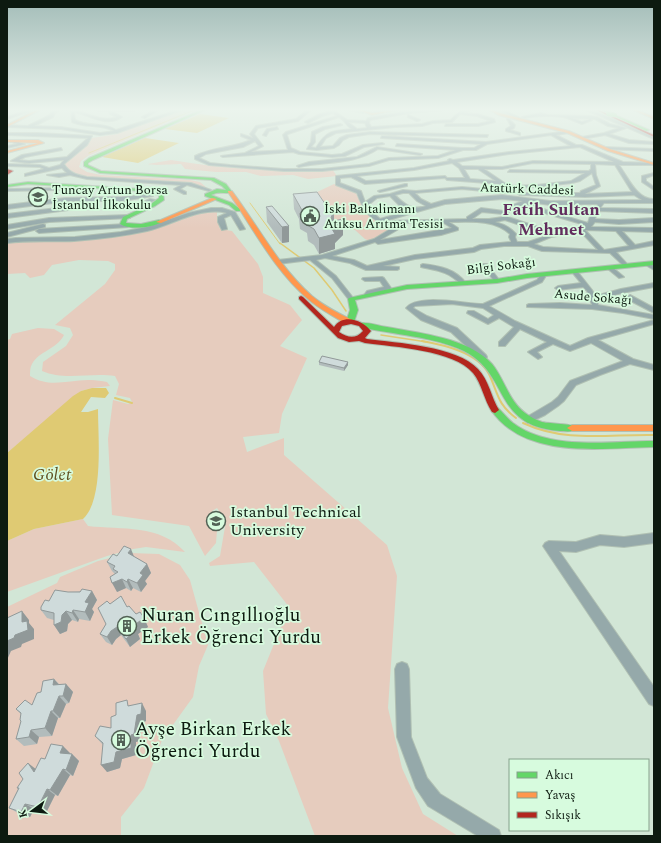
<svg xmlns="http://www.w3.org/2000/svg" width="661" height="843" viewBox="0 0 661 843" font-family="Spectral,serif">
<style>
.green{fill:#e6ccbe}
.water{fill:#dfca73}
.lines{fill:none;stroke-linecap:round;stroke-linejoin:round}
.stream-far2{stroke:#dfca73;stroke-width:1}
.stream-far1{stroke:#dfca73;stroke-width:1.5}
.stream{stroke:#dfca73;stroke-width:2}
.street-casing{stroke:#b0c0b3;stroke-width:2}
.fast-casing{stroke:#b0c0b3;stroke-width:2}
.slow-casing{stroke:#b0c0b3;stroke-width:2}
.jam-casing{stroke:#b0c0b3;stroke-width:2}
.street{fill:#95a9aa;fill-rule:evenodd}
.fast{fill:#63d668;fill-rule:evenodd}
.slow{fill:#ff974d;fill-rule:evenodd}
.jam{fill:#b3261e;fill-rule:evenodd}
.fast-bridge-casing{stroke:#b0c0b3;stroke-width:5;stroke-linecap:butt}
.fast-bridge{stroke:#63d668;stroke-width:4}
.wall{fill:#b2bcbc}
.shaded-wall{fill:#919999}
.building{fill:#cfdbdb;stroke:#919999}
.labels{text-anchor:middle;dominant-baseline:central;stroke-width:3.5;stroke-linejoin:round;paint-order:stroke}
.far-street-label{font-size:13px;fill:#0d1a10;stroke:#d7fbde}
.far-poi-label{font-size:13px;fill:#0d1a10;stroke:#d7fbde;text-anchor:start}
.poi-label{font-size:16px;fill:#0d1a10;stroke:#d7fbde;text-anchor:start}
.far-district-label{font-size:17px;font-weight:bold;fill:#612d5d;stroke:#d7fbde}
.water-label{font-size:17px;font-style:italic;fill:#605021;stroke:#d7fbde}
.near-poi-label{font-size:19px;fill:#0d1a10;stroke:#d7fbde;text-anchor:start}
</style>
<rect width="100%" height="100%" fill="#d2e6d6"/>
<g class="green">
<path d="M182,110H197L88,156L81,161L79,167L87,172L101,175L190,180L200,182L207,188L190,183L88,177C79,175 67,173 63,164L78,150L89,143L92,138L118,134L119,131C139,122 161,118 182,110Z"/>
<path d="M171,160C224,169 278,172 332,169L337,176L308,179L293,175L261,176L246,172H216L185,169L181,164C173,164 153,166 148,164Z"/>
<polygon points="334,184 355,191 363,208 376,222 392,228 370,241 365,239 355,230 337,223 315,193"/>
<path d="M213,212H217V219L220,229L232,231L258,264L263,277V293L290,305L302,320L280,346L307,358L282,414L279,433L243,437L247,452L284,438V455L387,545L397,576L388,708L402,768L423,814L458,836H315L279,741L266,714L263,671L289,607L254,562L210,566L209,563L220,556L226,521L217,508L212,511L218,518L216,543L205,556L189,526L112,515L108,439L113,400L128,404L132,402L130,398L116,395L119,384L115,376C91,372 65,381 42,371L43,362L66,346L73,335L70,328L55,325L105,284L115,270V264L108,261L79,260L52,265L44,275L30,278L25,273L7,274V243C29,240 52,242 74,240C98,238 122,234 146,231C170,227 190,213 213,212Z"/>
<path d="M38,328L54,329L64,335C56,350 39,351 32,364C30,367 30,372 30,376C51,389 69,379 91,380C96,380 102,381 107,382L110,386L92,388L81,391L7,453V340L10,339L12,334Z"/>
<path d="M83,519L88,526C122,530 160,524 185,552L146,547L133,549L107,556L7,592V541L34,529Z"/>
<polygon points="130,553 159,554 180,565 190,580 208,645 199,666 193,697 162,740 144,788 121,817 121,836 7,836 7,607 57,583 60,577 98,561"/>
</g>
<g class="water">
<polygon points="200,114 229,118 197,133 165,129"/>
<polygon points="145,138 179,143 138,163 102,157"/>
<path d="M92,388H106L109,393L105,398L91,397L81,412H88L98,409C98,437 104,500 83,519L34,529L7,541V453L73,396L81,391Z"/>
</g>
<g class="lines">
<g class="stream-far2">
<polyline points="89,153 194,110"/>
<polyline points="250,203 280,244"/>
</g>
<g class="stream-far1">
<polyline points="280,243 314,268 332,290 346,311"/>
<polyline points="381,335 427,342"/>
</g>
<g class="stream">
<path d="M422,341C444,345 477,352 489,374C498,393 497,404 516,418"/>
<polyline points="115,398 132,403"/>
<path d="M523,423C566,443 608,434 654,435"/>
</g>
<g class="street-casing">
<g id="street">
<polygon points="29,110 33,110 7,119 7,117"/>
<path d="M55,110H59L55,113L53,117L34,126L61,127L100,133L114,131C101,124 85,128 72,122L71,110C86,111 100,123 117,117L110,114L109,111H98L97,110H135L134,111H113V112L122,117C106,128 90,115 74,112L75,120C88,127 104,122 116,130L178,110H182L117,133L100,135L61,129L7,127V125L28,126L50,115L52,111Z"/>
<polygon points="154,110 158,110 145,118 142,117"/>
<path d="M307,110H311L298,121L258,128L254,134L263,146L251,152L288,150L283,135L286,132L337,116L333,113L322,116L308,123L305,122L320,114L332,111L333,110H335L336,112L347,120L366,121L368,118L409,111L444,110L409,113L370,120L369,123L371,127L422,124L433,121L451,120C456,114 462,109 470,110L464,113L477,114L494,119L495,122L478,126H445L446,124H478L491,121L477,116L460,114L452,122L433,123L422,126L395,127L336,133L326,138L320,147L333,146L340,138L347,135L370,132L488,135L487,137L370,134L349,137L343,140L339,145L334,148L317,150L307,149L311,142L312,132L323,127L340,124L342,125L325,129L315,134V142L311,147L316,148C327,130 332,131 352,129C346,126 345,120 339,117L288,134L287,135L291,148L300,152L332,155L342,154L363,145L382,143L384,144L364,147L345,156L332,157L299,154L293,152L223,157L221,156L245,153L259,146L255,141L243,147L206,154L199,158L210,163L230,165L284,169H322L369,164L389,158L438,156L456,150L396,146L397,144L462,148H474L481,144L381,138L382,136L486,142L568,131L569,133L556,135L576,145H582L623,162L654,163V165H619C628,177 637,200 654,199V203H604L600,208L654,209V213L598,211L595,219L619,220L654,218V222L619,224L595,222L591,227L654,228V232L622,231L635,245L654,241V245L616,252L628,265L625,267L610,253L542,251L528,246H504L481,249L474,252L415,259L383,266L399,267V269L397,270H366L350,263L325,258L316,260L336,276L354,299L351,301L349,300L332,278L310,260L278,264L275,262L278,260L322,255L374,239L392,228L390,225C369,220 364,212 357,193L336,185V176L414,168L449,161L448,160L450,159L453,160L509,152L571,146L551,135L487,144L476,150H463L438,158L389,160L369,166L322,171H284L209,165L195,159V156C213,147 233,148 251,140L241,136V134L253,138L250,134L256,126L296,119ZM348,122L365,123L367,128L357,129ZM580,147L614,162L533,161L502,167L462,166L457,162L509,154ZM452,163L459,168L465,178H447L445,176L366,181L357,176L414,170ZM533,163L591,164V169L589,171L510,170L508,172L585,173L571,181L537,185L509,186L484,169H502ZM595,164L615,165L632,192L585,194L600,186L596,175ZM464,169H478L496,181L470,179ZM592,173L596,185L581,191L580,193H520L518,194L520,195L585,197L634,195L642,200L550,201L502,195L445,200L431,204L421,199L415,193L462,189L505,193L507,192L505,191L462,187L416,191L403,190L390,194L374,196L365,202L361,191L340,183V178L351,177L365,184L445,178L447,180L500,184L508,188L537,187L572,183L580,181ZM403,193H409L417,201L426,206C412,210 406,206 395,195ZM390,196L400,206L411,210L380,219L367,207V206L377,198ZM502,199L523,201L505,208L504,211L481,208L467,217V219L385,221L445,204ZM530,202L550,205L598,204L592,209L588,223L548,211ZM526,204L544,213L585,225L580,229L556,233L508,217L509,210ZM482,212L503,214V217L489,219H472ZM505,220L549,235L528,242H517L515,237L516,234C510,227 503,224 495,222ZM442,222L452,228L380,240L397,230L398,229L394,223ZM449,222C470,222 494,219 510,234L509,237L511,241V242L480,245L473,248L415,255L367,266L354,260L332,256L375,242L378,244L441,235L458,230V228ZM585,230L616,231L629,246L604,250ZM581,232L598,250L543,247L534,244L551,237Z"/>
<polygon points="348,110 365,112 363,113"/>
<polygon points="380,110 384,110 376,114 373,113"/>
<polygon points="500,110 504,110 522,119 519,120"/>
<polygon points="586,110 590,110 618,120 654,137 654,139"/>
<path d="M541,113L548,115L591,116L597,117L610,124L626,128L609,134L629,140L654,142V144L629,143L605,135L582,139V137L604,133L619,128L608,126L595,119L572,118L582,122L590,119L592,120L582,124C577,122 572,120 567,118C556,115 535,116 524,118L522,117Z"/>
<polygon points="408,115 420,120 417,121 408,117"/>
<polygon points="507,119 509,119 515,125 514,128 510,130 520,133 520,135 506,131 506,129 511,126"/>
<polygon points="277,127 278,129 269,131 266,136 263,135 267,129"/>
<path d="M7,133H38L92,136L87,145L64,164C69,173 78,175 87,177L191,183L211,190L209,191L187,185L180,189L186,192V194H184L174,189L181,185L87,179L70,175L59,177L47,175L67,173L62,168L25,176V174L44,169L40,167L7,166V164L40,165L49,168L60,165L64,160L29,163L11,161L22,155L61,148L62,150L25,157L19,160L29,161L67,157L88,138L7,135Z"/>
<polygon points="12,140 25,144 7,148 7,146 18,144 12,142"/>
<path d="M377,147L422,154L420,155L378,149C354,165 326,161 299,167L297,166L309,162L357,157Z"/>
<polygon points="604,147 654,149 654,151 603,149"/>
<polygon points="654,173 654,175 646,178 646,181 654,187 654,190 642,182 642,176"/>
<polygon points="405,184 407,184 407,186 380,192 378,191"/>
<polygon points="65,186 67,187 67,188 58,190 7,191 7,189 58,188"/>
<polygon points="140,189 153,196 122,201 67,201 63,208 76,207 76,209 7,218 7,214 57,208 61,202 7,209 7,205 65,198 122,197 145,195 138,191 138,190"/>
<polygon points="150,199 155,200 137,208 132,207"/>
<path d="M211,208H222L235,212L245,229L240,230L231,215L224,218L227,229L222,230L218,222V217L227,213C200,206 173,225 147,231C124,236 99,239 74,241C52,242 29,240 7,243V239L16,238L75,237L121,232L147,227L188,213Z"/>
<polygon points="128,215 130,216 130,218 49,222 7,229 7,225 49,218"/>
<polygon points="43,224 45,225 45,227 7,237 7,233"/>
<polygon points="126,224 128,225 128,227 39,233 36,231 39,229"/>
<polygon points="644,262 648,262 654,265 654,270 644,264"/>
<path d="M423,264C440,266 455,269 466,283L461,284C447,271 439,271 421,267V265Z"/>
<polygon points="483,264 487,264 500,281 499,282 495,282 482,265"/>
<polygon points="608,267 612,267 624,277 619,278 608,269"/>
<polygon points="575,270 577,271 592,290 595,296 621,289 654,283 654,287 622,293 597,300 598,305 654,315 654,319 623,313 592,309 527,307 527,305 529,304 560,303 592,305 587,291 583,287 558,290 555,288 558,286 581,283 572,272"/>
<path d="M542,273L547,274L542,282L489,306L515,321L570,346L588,338L654,320V324L598,340L633,359L654,365V370L630,364L600,375L576,385L564,401L558,406L545,415L528,423L524,420L525,418L552,402L558,397L570,381L623,361L591,343L570,351L553,344L537,352L542,357L538,359L528,352L547,342L520,329L505,346H499V342L514,327L499,318L488,324L467,313L468,311H474L488,319L494,315L483,308L452,304L415,306L413,308L427,316L457,328L486,355L487,357L486,359H480L451,332L421,320L406,308C418,293 465,304 483,304L537,280Z"/>
<polygon points="382,277 384,278 391,288 390,289 371,294 369,296 365,296 364,295 367,291 384,287 380,281 365,281 362,279 363,278"/>
<polygon points="630,295 654,308 654,313 627,299 627,297"/>
<polygon points="654,533 654,543 624,547 600,545 576,552 559,551 654,687 654,706 649,704 543,546 545,543 549,541 576,542 600,535 624,537"/>
<polygon points="402,662 407,664 409,669 411,737 427,778 440,794 499,830 501,836 478,836 428,806 416,788 397,737 395,669 397,664"/>
</g>
</g>
<g class="fast-casing">
<g id="fast">
<path d="M201,110H205L93,160L88,163V165L101,171L214,178L226,184L232,192C226,195 220,190 211,195L232,203L240,209V211H236L229,205L205,196V194L217,189L226,190L222,186L211,180L100,173L84,166V162L89,158Z"/>
<polygon points="601,110 604,110 649,130 646,131"/>
<path d="M28,182L141,189L163,193L164,200L155,206L127,219L126,223L141,224L159,220L162,222C152,228 130,230 120,224L123,217L151,204L159,198V195L141,191L28,184L7,187V185Z"/>
<polygon points="654,261 654,265 527,278 497,283 407,289 355,300 358,310 354,322 350,324 346,322 350,310 348,299 349,298 407,285 497,279 527,274"/>
<path d="M360,323C368,322 379,326 387,327C419,333 469,338 492,364C505,380 509,403 528,415C532,418 537,420 542,422C550,424 573,423 577,428C573,433 565,431 560,431C492,426 511,375 464,351C432,336 395,335 360,327Z"/>
<path d="M495,407L498,408C503,413 508,419 513,423C550,451 611,441 654,441V447C602,448 525,460 491,410Z"/>
</g>
</g>
<g class="slow-casing">
<g id="slow">
<polygon points="36,110 40,110 7,127 7,125"/>
<polygon points="358,110 362,110 372,113 398,110 372,115"/>
<polygon points="489,110 493,110 500,113 569,131 610,149 654,163 654,165 608,151 567,133 498,115"/>
<polygon points="633,110 637,110 654,117 654,119"/>
<polygon points="7,140 38,140 44,143 7,153 7,151 38,143 7,142"/>
<path d="M228,191H232C258,226 279,267 312,296C324,306 338,313 352,320V324H346C334,316 319,309 308,299C274,270 253,228 228,192Z"/>
<polygon points="212,198 217,199 161,223 156,222"/>
<polygon points="572,425 654,425 654,431 572,431 567,428"/>
</g>
</g>
<g class="jam-casing">
<g id="jam">
<polygon points="596,110 599,110 654,135 654,137"/>
<polygon points="7,169 13,171 7,175"/>
<path d="M301,296L303,297L334,327C343,313 363,320 371,331L365,338L367,339C397,343 457,346 478,369C489,380 491,397 499,410L495,413L492,412C484,400 482,384 473,373C454,350 394,347 365,343L359,341L349,342L338,338L299,299V297ZM351,324L359,326L363,331C356,339 348,338 339,332L342,326Z"/>
</g>
</g>
<use href="#street" class="street"/>
<use href="#fast" class="fast"/>
<use href="#slow" class="slow"/>
<use href="#jam" class="jam"/>
<g class="fast-bridge-casing">
<polyline id="fast-bridge" points="608,114 615,115"/>
</g>
<use href="#fast-bridge" class="fast-bridge"/>
</g>
<g class="wall">
<polygon points="293,194 334,221 343,219 343,235 335,243 335,249 319,254 314,245 308,241 307,233 300,229 299,219 294,209"/>
<polygon points="272,206 289,242 282,243 267,222 266,207"/>
<polygon points="319,362 348,362 348,365 344,371 319,365"/>
<polygon points="117,556 135,557 147,564 151,573 145,581 147,584 141,592 133,588 131,591 126,588 117,592 115,574 112,571 107,562"/>
<polygon points="92,591 97,600 92,609 94,612 90,621 79,619 78,622 72,620 68,624 67,631 60,634 54,625 54,620 47,618 41,610 49,601 68,592"/>
<polygon points="110,604 127,607 136,614 144,618 148,627 138,634 140,639 130,647 121,635 116,639 112,645 106,642 100,634 106,624"/>
<polygon points="54,679 59,684 66,684 73,692 69,703 66,704 60,718 58,718 52,736 39,737 37,744 24,746 16,739 21,721 20,720 21,714 16,709 32,705 41,692"/>
<polygon points="130,705 146,711 146,721 142,723 139,741 136,742 136,755 122,759 120,768 107,772 103,745 95,736 111,728 116,715"/>
<polygon points="70,753 72,754 79,761 73,776 70,775 58,796 55,795 46,813 34,809 30,817 18,813 9,808 18,789 17,788 45,759"/>
</g>
<g class="shaded-wall">
<polygon points="334,211 334,226 343,219 343,235 335,243 335,249 319,254 319,238 329,222"/>
<polygon points="289,226 289,242 282,243 282,227"/>
<polygon points="348,362 348,365 344,371 344,368"/>
<polygon points="131,549 135,559 128,553"/>
<polygon points="147,564 151,573 145,581 147,584 141,592 137,583 140,573"/>
<polygon points="122,579 126,588 117,592 112,583"/>
<polygon points="128,579 133,588 131,591 127,582"/>
<polygon points="92,591 97,600 92,609 94,612 90,621 85,612 85,602"/>
<polygon points="73,610 79,619 78,622 72,613"/>
<polygon points="22,611 29,620 29,623 34,629 34,639 22,644 21,647 11,651 7,660 7,641 15,635 22,622"/>
<polygon points="66,611 72,620 68,624 67,631 60,634 54,625"/>
<polygon points="144,618 148,627 138,634 140,639 130,647 126,639 133,626"/>
<polygon points="117,627 121,635 116,639 112,645 107,637 111,631"/>
<polygon points="54,679 61,687 53,685"/>
<polygon points="66,684 73,692 69,703 63,696"/>
<polygon points="59,696 66,704 60,718 53,711"/>
<polygon points="142,703 146,711 146,721 142,723 139,741 136,742 136,755 122,759 120,768 107,772 101,765 116,752 131,735 137,715"/>
<polygon points="51,711 58,718 52,736 45,728"/>
<polygon points="31,730 39,737 37,744 29,737"/>
<polygon points="63,746 70,753 68,759 60,753"/>
<polygon points="72,754 79,761 73,776 66,770"/>
<polygon points="28,763 37,770 34,772"/>
<polygon points="63,769 70,775 58,796 50,790"/>
<polygon points="47,789 55,795 46,813 38,807"/>
<polygon points="25,804 34,809 30,817 21,812"/>
</g>
<g class="building">
<polygon points="317,192 330,211 334,211 329,222 343,219 332,229 335,234 319,238 314,229 307,225 306,217 299,214 303,212 293,194"/>
<polygon points="272,206 289,226 282,227 266,207"/>
<polygon points="322,356 348,362 344,368 319,362"/>
<polygon points="124,546 131,549 128,553 147,564 140,573 143,575 137,583 128,579 127,582 122,579 112,583 110,577 118,572 113,569 115,566 107,562 113,554 117,556"/>
<polygon points="82,589 92,591 85,602 89,603 85,612 73,610 72,613 66,611 62,615 61,622 54,625 54,613 41,610 41,607 45,600 49,601 55,590 68,592 80,592"/>
<polygon points="121,596 127,607 129,606 136,614 140,612 144,618 133,626 136,630 126,639 117,627 111,631 107,637 100,634 106,624 98,608 107,601 110,604"/>
<polygon points="22,611 22,622 27,621 28,630 15,635 14,638 7,641 7,618"/>
<polygon points="54,679 53,685 66,684 63,696 59,696 53,711 51,711 45,728 31,730 29,737 16,739 21,721 20,720 21,713 16,709 25,700 32,705 37,693 41,692 43,681"/>
<polygon points="127,700 128,706 142,703 141,714 137,715 134,734 131,735 131,748 116,752 114,762 101,765 103,743 95,736 100,726 111,728 111,717 116,715 116,703"/>
<polygon points="51,744 63,746 60,753 72,754 66,770 63,769 50,790 47,789 38,807 25,804 21,812 9,808 19,788 17,788 23,779 19,773 28,763 34,772 41,758 45,759"/>
</g>
<linearGradient id="sky" x2="0" y2="1"><stop stop-color="#a4bdb9"/><stop offset="0.48" stop-color="#ebf4ed"/><stop offset="1" stop-color="#ebf4ed" stop-opacity="0"/></linearGradient>
<rect width="661" height="228" fill="url(#sky)"/>
<defs>
<g id="school-ring" transform="scale(1)"><circle r="9.5" fill="#d7fbde" stroke="#526155" stroke-width="1.5"/><path d="M0-5L7-2L0 1L-7-2ZM-4 1L0 2.5L4 1V4Q0 6-4 4Z" fill="#526155"/></g>
<g id="civic-ring" transform="scale(1)"><circle r="9.5" fill="#d7fbde" stroke="#526155" stroke-width="1.5"/><path d="M-.6-6.5H3V-4.5H.6V-3L4-1V1h2V6H-6V1h2V-1L-.6-3ZM-1.2 2.5V6h2.4V2.5Z" fill="#526155"/></g>
<g id="university-ring" transform="scale(1)"><circle r="9.5" fill="#d7fbde" stroke="#526155" stroke-width="1.5"/><path d="M0-5L7-2L0 1L-7-2ZM-4 1L0 2.5L4 1V4Q0 6-4 4Z" fill="#526155"/></g>
<g id="building-ring" transform="scale(1)"><circle r="9.5" fill="#d7fbde" stroke="#526155" stroke-width="1.5"/><path d="M-4-6H4V6H1V3H-1V6H-4ZM-2.5-4.3h1.7v1.8h-1.7ZM.8-4.3h1.7v1.8H.8ZM-2.5-1h1.7V.8h-1.7ZM.8-1h1.7V.8H.8Z" fill="#526155"/></g>
</defs>
<g fill-rule="evenodd">
<use href="#school-ring" x="38" y="197"/>
<use href="#civic-ring" x="310" y="216"/>
<use href="#university-ring" x="216" y="521"/>
<use href="#building-ring" x="127" y="626"/>
<use href="#building-ring" x="121" y="740"/>
</g>
<g class="labels">
<g class="far-street-label">
<text transform="translate(527 189) rotate(2)">Atatürk Caddesi</text>
<text transform="translate(501 266) rotate(-7)">Bilgi Sokağı</text>
<text transform="translate(593 297) rotate(5)">Asude Sokağı</text>
</g>
<g class="far-poi-label">
<text x="52" y="190">Tuncay Artun Borsa<tspan x="52" dy="15">İstanbul İlkokulu</tspan></text>
<text x="324" y="209">İski Baltalimanı<tspan x="324" dy="15">Atıksu Arıtma Tesisi</tspan></text>
</g>
<g class="poi-label">
<text x="230" y="512">Istanbul Technical<tspan x="230" dy="18">University</tspan></text>
</g>
<g class="far-district-label">
<text x="551" y="210">Fatih Sultan<tspan x="551" dy="20">Mehmet</tspan></text>
</g>
<g class="water-label">
<text x="52" y="475">Gölet</text>
</g>
<g class="near-poi-label">
<text x="141" y="615">Nuran Cıngıllıoğlu<tspan x="141" dy="22">Erkek Öğrenci Yurdu</tspan></text>
<text x="135" y="729">Ayşe Birkan Erkek<tspan x="135" dy="22">Öğrenci Yurdu</tspan></text>
</g>
</g>
<rect width="661" height="843" fill="none" stroke="#0d1a10" stroke-width="16"/>
<rect x="509" y="759" width="140" height="72" fill="#d7fbde" stroke="#86a18c"/>
<rect x="517" y="772" width="20" height="6" fill="#63d668" stroke="#86a18c"/>
<text x="545" y="779" font-size="12" fill="#0d1a10">Akıcı</text>
<rect x="517" y="792" width="20" height="6" fill="#ff974d" stroke="#86a18c"/>
<text x="545" y="799" font-size="12" fill="#0d1a10">Yavaş</text>
<rect x="517" y="812" width="20" height="6" fill="#b3261e" stroke="#86a18c"/>
<text x="545" y="819" font-size="12" fill="#0d1a10">Sıkışık</text>
<g transform="translate(32 811) rotate(255)" stroke="#d7fbde" stroke-width="3" paint-order="stroke">
<path d="M0-3L7 15L0 10L-7 15Z" fill="#0d1a10"/>
<text y="-6" font-size="11" font-weight="bold" text-anchor="middle" fill="#0d1a10">K</text>
</g>
</svg>
